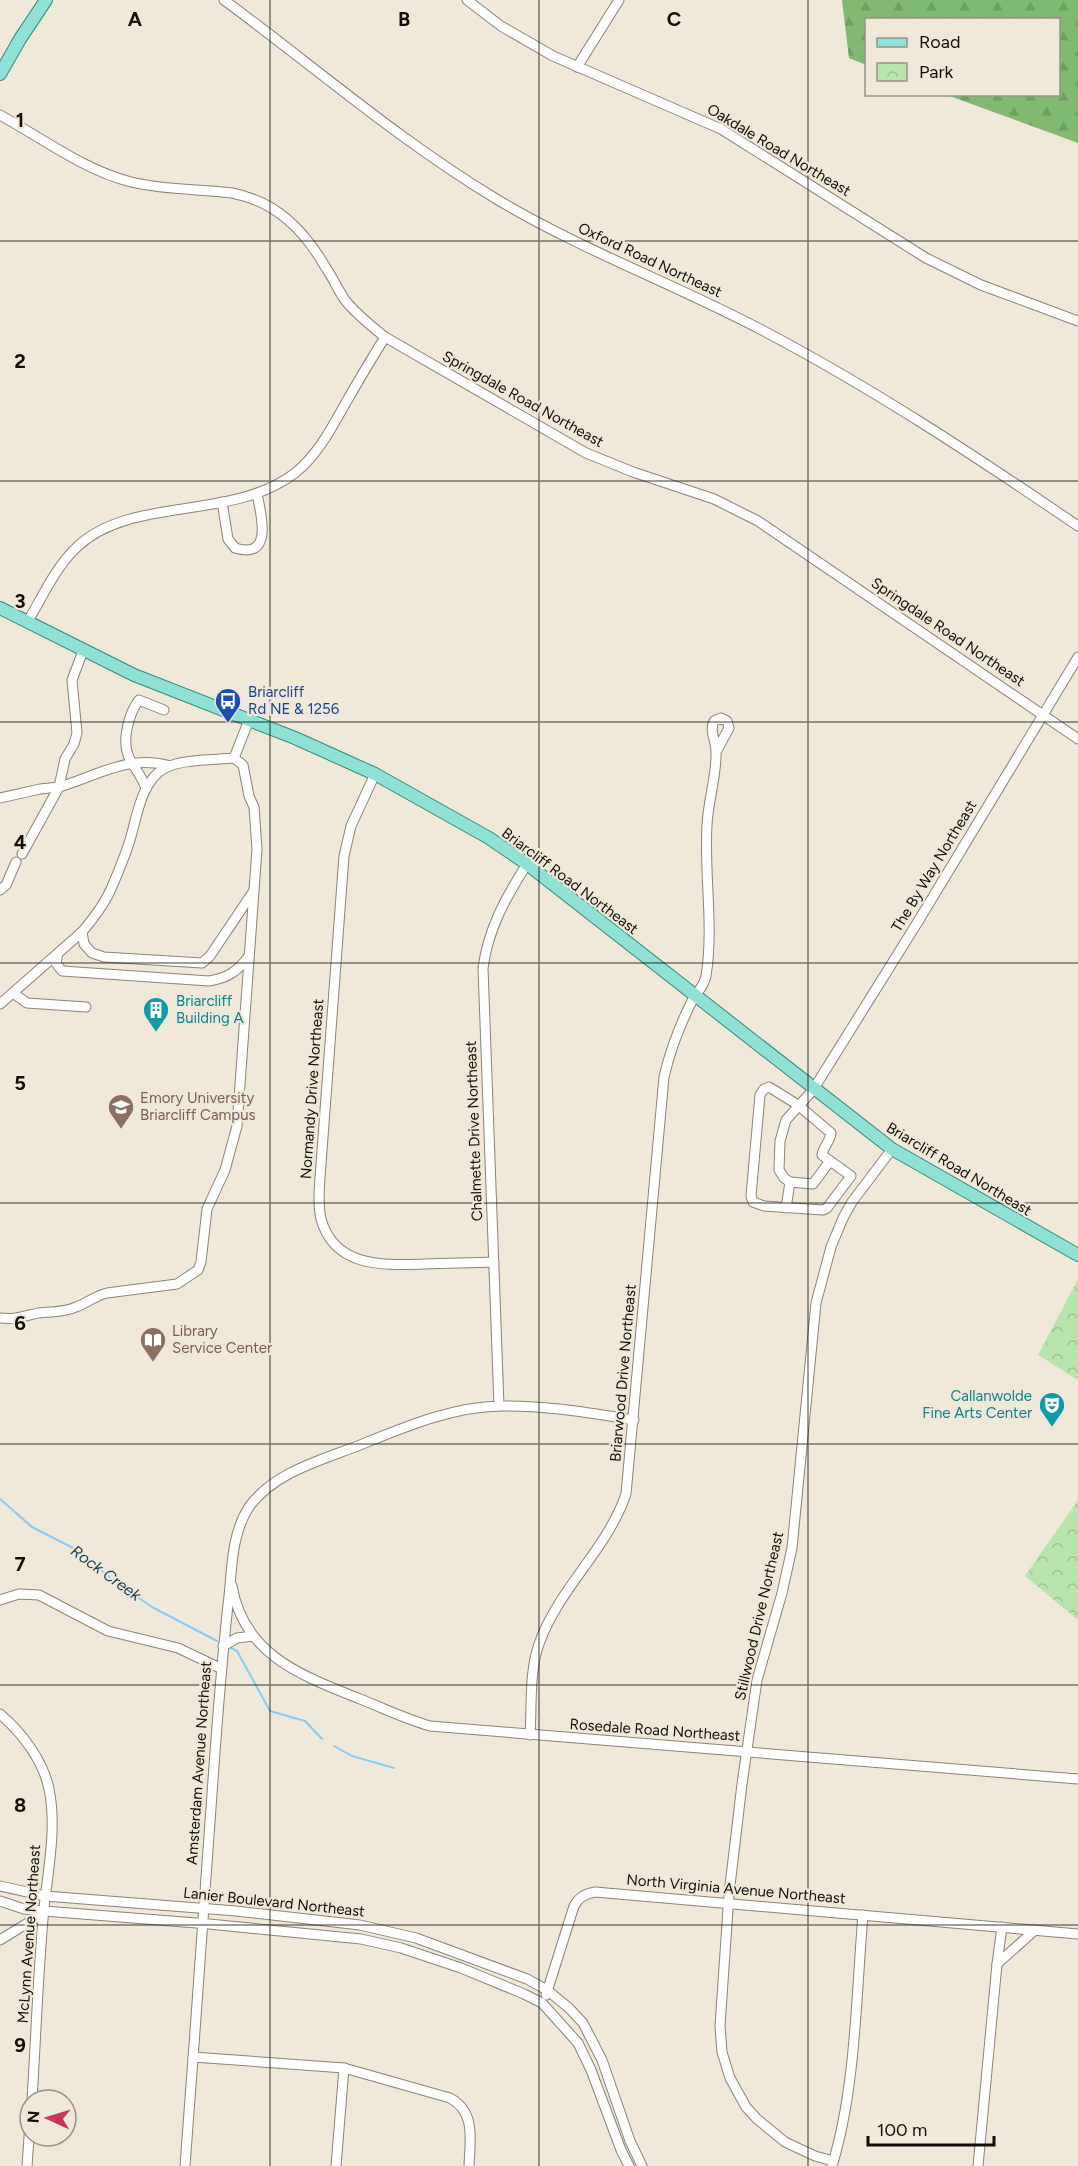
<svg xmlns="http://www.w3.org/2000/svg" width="1078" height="2166" viewBox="0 0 1078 2166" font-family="Figtree,sans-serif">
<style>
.forest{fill:url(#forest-firs)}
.park{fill:url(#park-crowns)}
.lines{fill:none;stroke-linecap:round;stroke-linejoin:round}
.stream{stroke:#84ccf7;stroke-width:2}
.minor-casing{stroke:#8a8376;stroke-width:11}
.major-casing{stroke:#328a7b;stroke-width:14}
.minor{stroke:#fff;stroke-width:9}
.major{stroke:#8ee1d4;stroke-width:12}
.grid{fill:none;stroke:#110f0a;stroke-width:1.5;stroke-opacity:0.55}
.labels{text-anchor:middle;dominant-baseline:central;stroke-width:4.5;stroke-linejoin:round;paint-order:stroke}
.street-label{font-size:15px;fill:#110f0a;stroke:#f0e9d9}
.transit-label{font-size:15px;fill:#164399;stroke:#f0e9d9;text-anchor:start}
.culture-label{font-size:15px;fill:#0d838f;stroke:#f0e9d9;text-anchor:start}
.education-label{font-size:15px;fill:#785e54;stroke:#f0e9d9;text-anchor:start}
.water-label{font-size:16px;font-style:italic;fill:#163f55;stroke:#f0e9d9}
.grid-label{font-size:20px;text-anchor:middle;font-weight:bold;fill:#110f0a;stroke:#f0e9d9;stroke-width:4.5;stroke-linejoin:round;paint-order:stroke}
</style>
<defs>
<pattern id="forest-firs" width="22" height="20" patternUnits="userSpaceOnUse" patternTransform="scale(1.5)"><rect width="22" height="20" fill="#80b970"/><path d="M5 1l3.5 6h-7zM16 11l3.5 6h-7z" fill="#6e9e60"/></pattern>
<pattern id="park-crowns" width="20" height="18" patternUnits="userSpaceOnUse" patternTransform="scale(1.5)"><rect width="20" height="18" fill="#b8e5ab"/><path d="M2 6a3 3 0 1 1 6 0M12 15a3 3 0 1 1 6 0" fill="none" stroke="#9dc392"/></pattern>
</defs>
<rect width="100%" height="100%" fill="#f0e9d9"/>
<polygon class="forest" points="842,0 1078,0 1078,143 947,95 1058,94 1058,20 866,20 866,65 849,58"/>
<g class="park">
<polygon points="1078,1279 1078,1380 1038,1355"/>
<polygon points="1078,1500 1078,1620 1025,1576"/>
</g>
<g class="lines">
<g class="stream">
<polyline points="0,1499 32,1527 75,1549 113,1580 152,1607 217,1641"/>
<polyline points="229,1647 237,1651 270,1711 305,1721 322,1739"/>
<polyline points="334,1746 352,1756 394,1768"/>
</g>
<g class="minor-casing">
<g id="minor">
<path d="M224,0C315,67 401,142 498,200C582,250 674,284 760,329C871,387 975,456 1078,526"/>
<polyline points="467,0 501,26 553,56 721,129 926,258 981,285 1078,321"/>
<polyline points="577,67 619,0"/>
<path d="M0,115C42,138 84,170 131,182C164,190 199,189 232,193C277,202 304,230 326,268C333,278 338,290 345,300C356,314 371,326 385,337L586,453L633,472L714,499L758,521L1078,739"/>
<path d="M222,502L228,539L235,548C274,560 261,514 257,494"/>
<path d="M28,621C43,596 56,566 78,546C132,496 233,521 295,473C319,454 333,425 348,399C360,378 372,358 385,337"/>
<path d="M83,651L72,680L77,733L74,744L65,759L59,787C97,776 128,754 170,766"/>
<path d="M375,774L351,826L344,856L321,1164C320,1181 317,1202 321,1219C335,1269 385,1265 425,1264C448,1263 471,1263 494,1262"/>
<path d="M146,789C142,775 133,767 128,755C122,739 129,713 139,700L164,710"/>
<polyline points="0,798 40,789 59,787 22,854"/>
<polyline points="0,890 6,885 16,862"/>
<polyline points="82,932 84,944 92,953 104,957 202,963 210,956 253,892"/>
<path d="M58,953L56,963L62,971L209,981C228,978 238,971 249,956"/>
<polyline points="13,993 27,1003 86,1007"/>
<path d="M0,1004L82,932C93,919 104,905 111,889C117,875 123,861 128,846C137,821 139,782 165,768C182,759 214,760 234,758L249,720"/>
<path d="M769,1087L798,1105L831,1133C830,1142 823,1147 822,1155L851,1176L827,1208L823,1210L764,1206L753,1202L751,1196L760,1095L764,1089Z"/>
<polyline points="830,1161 813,1184 790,1182 784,1178 779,1170 780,1141 786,1120 813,1090 919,920 1078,657"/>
<polyline points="786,1208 790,1182"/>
<path d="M0,1318C14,1320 25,1316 38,1313C52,1311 63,1313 76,1307C87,1303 95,1296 107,1293L177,1284L198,1270L201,1262L207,1209L225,1170L237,1126L257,849L254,807L249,796L243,765L234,758"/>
<path d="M499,1406L483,968C488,929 506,897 527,864"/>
<path d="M232,1586C244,1656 303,1676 360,1699C383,1708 406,1719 430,1726L1078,1779"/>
<polyline points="0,1600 19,1594 39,1595 108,1631 178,1648 220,1668"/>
<polyline points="223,1646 237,1638 253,1636"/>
<path d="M0,1714C22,1733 43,1760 49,1789C57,1827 48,1870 44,1908C38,1972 36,2036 32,2100"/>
<path d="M530,1735C532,1706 529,1672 539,1644C558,1589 607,1550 626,1494L664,1077C670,1051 679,1027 691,1003C695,994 704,987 706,976C714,926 704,875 707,825C708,801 717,774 716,752C716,740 709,732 714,721L721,718L727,721L729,728L716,752"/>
<polyline points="0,1886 45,1896 236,1911 360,1925 416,1938 527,1979 547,1990 569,2008 583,2023 602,2060 630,2141 642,2166"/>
<polyline points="0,1901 24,1909 44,1911 209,1924 361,1939 401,1948 461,1968 524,1994 542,2003 578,2043 591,2070 621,2150 629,2166"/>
<polyline points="0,1940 44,1913"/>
<polyline points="997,1964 1002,1927"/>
<path d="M546,1995L574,1906C579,1897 585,1894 595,1892L1078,1934"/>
<path d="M193,2057L344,2068L450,2098C476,2112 470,2140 469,2166"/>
<polyline points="833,2161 815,2156 785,2142 757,2119 746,2107 730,2078 722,2052 720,2026 729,1894 742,1784 757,1680 782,1593 792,1548 816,1303 831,1247 843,1218 852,1202 892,1149"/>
<polyline points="27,2166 30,2123"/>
<path d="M185,2166C195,2028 206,1890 215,1752C219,1699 223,1648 229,1596C232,1566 232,1533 249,1507C274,1472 322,1460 360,1445C405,1427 451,1407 500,1406C545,1405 590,1413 634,1420"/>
<polyline points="336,2166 344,2068"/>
<path d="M832,2166C856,2088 856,1996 863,1915"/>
<polyline points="978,2166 997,1964 1035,1930"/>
</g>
</g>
<g class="major-casing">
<g id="major">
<polyline points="0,74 20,39 46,0"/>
<polyline points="0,608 134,675 295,738 375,774 489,838 527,864 892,1149 1078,1255"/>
</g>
</g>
<use href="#minor" class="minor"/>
<use href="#major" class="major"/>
</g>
<path class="grid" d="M270,0V2166M539,0V2166M808,0V2166M0,241H1078M0,481H1078M0,722H1078M0,963H1078M0,1203H1078M0,1444H1078M0,1685H1078M0,1925H1078"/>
<defs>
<g id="bus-pin" transform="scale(1.35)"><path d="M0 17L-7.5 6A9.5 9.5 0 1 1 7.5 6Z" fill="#1a4fb4" stroke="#f0e9d9"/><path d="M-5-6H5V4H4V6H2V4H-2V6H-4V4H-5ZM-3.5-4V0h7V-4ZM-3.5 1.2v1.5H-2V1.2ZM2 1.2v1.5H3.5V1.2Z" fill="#fff"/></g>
<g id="building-pin" transform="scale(1.35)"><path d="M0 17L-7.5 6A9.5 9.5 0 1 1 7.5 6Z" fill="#0f9aa8" stroke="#f0e9d9"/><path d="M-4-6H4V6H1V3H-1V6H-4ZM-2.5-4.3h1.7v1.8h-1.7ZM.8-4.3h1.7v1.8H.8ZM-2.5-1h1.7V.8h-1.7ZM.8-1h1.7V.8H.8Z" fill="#fff"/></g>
<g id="university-pin" transform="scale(1.35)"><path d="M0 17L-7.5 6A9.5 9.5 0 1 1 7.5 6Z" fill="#8d6e63" stroke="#f0e9d9"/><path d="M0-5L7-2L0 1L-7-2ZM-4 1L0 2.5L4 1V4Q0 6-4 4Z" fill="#fff"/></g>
<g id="library-pin" transform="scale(1.35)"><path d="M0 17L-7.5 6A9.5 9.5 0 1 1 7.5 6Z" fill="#8d6e63" stroke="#f0e9d9"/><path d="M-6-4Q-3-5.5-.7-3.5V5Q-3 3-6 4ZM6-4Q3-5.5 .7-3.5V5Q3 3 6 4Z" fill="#fff"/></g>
<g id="theatre-pin" transform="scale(1.35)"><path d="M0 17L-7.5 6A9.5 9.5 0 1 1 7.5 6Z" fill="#0f9aa8" stroke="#f0e9d9"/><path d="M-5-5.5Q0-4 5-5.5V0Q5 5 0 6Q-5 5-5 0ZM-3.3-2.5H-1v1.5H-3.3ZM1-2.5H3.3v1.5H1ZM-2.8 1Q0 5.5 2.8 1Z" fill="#fff"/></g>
</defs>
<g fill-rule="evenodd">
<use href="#bus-pin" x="228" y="701"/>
<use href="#building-pin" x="156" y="1010"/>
<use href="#university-pin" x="121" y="1107"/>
<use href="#library-pin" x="153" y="1340"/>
<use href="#theatre-pin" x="1052" y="1405"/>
</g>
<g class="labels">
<g class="street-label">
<text transform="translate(779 150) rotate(31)">Oakdale Road Northeast</text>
<text transform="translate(650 260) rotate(25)">Oxford Road Northeast</text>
<text transform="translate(523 399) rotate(29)">Springdale Road Northeast</text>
<text transform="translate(948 632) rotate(34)">Springdale Road Northeast</text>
<text transform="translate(934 866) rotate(-59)">The By Way Northeast</text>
<text transform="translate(570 881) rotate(37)">Briarcliff Road Northeast</text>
<text transform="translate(312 1089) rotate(-86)">Normandy Drive Northeast</text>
<text transform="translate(474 1131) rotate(-92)">Chalmette Drive Northeast</text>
<text transform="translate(959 1169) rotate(31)">Briarcliff Road Northeast</text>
<text transform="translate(623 1373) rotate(-85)">Briarwood Drive Northeast</text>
<text transform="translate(759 1616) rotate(-77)">Stillwood Drive Northeast</text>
<text transform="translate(655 1730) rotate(4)">Rosedale Road Northeast</text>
<text transform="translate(199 1763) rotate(-86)">Amsterdam Avenue Northeast</text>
<text transform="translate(736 1889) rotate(5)">North Virginia Avenue Northeast</text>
<text transform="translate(274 1902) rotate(6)">Lanier Boulevard Northeast</text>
<text transform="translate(29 1934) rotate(-86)">McLynn Avenue Northeast</text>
</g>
<g class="transit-label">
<text x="248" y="692">Briarcliff<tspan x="248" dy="17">Rd NE &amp; 1256</tspan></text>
</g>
<g class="culture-label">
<text x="176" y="1001">Briarcliff<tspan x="176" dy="17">Building A</tspan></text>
<text x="1032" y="1396" text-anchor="end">Callanwolde<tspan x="1032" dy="17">Fine Arts Center</tspan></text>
</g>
<g class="education-label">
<text x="140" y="1098">Emory University<tspan x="140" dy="17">Briarcliff Campus</tspan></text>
<text x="172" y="1331">Library<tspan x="172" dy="17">Service Center</tspan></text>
</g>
<g class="water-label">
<text transform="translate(106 1573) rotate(36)">Rock Creek</text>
</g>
</g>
<g class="grid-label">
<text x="135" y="26">A</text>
<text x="404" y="26">B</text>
<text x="674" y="26">C</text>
<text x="20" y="127">1</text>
<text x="20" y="368">2</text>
<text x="20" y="608">3</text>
<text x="20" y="849">4</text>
<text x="20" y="1090">5</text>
<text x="20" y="1330">6</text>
<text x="20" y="1571">7</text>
<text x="20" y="1812">8</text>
<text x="20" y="2052">9</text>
</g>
<rect x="865" y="18" width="195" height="78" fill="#f0e9d9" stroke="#979286" stroke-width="1.5"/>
<rect x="877" y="38" width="30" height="9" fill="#8ee1d4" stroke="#979286" stroke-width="1.5"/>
<text x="919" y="48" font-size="18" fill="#110f0a">Road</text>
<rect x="877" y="63" width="30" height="18" fill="url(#park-crowns)" stroke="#979286" stroke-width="1.5"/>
<text x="919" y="78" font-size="18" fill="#110f0a">Park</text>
<g transform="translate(48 2118) rotate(274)"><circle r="28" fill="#f0e9d9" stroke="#979286" stroke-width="1.5"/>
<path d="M0-4.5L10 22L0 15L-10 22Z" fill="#c7375b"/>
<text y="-9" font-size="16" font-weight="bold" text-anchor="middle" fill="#110f0a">N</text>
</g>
<path d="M868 2136v9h126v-9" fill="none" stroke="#110f0a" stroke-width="3"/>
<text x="877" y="2136" font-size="18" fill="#110f0a" stroke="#f0e9d9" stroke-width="4.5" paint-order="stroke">100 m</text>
</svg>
